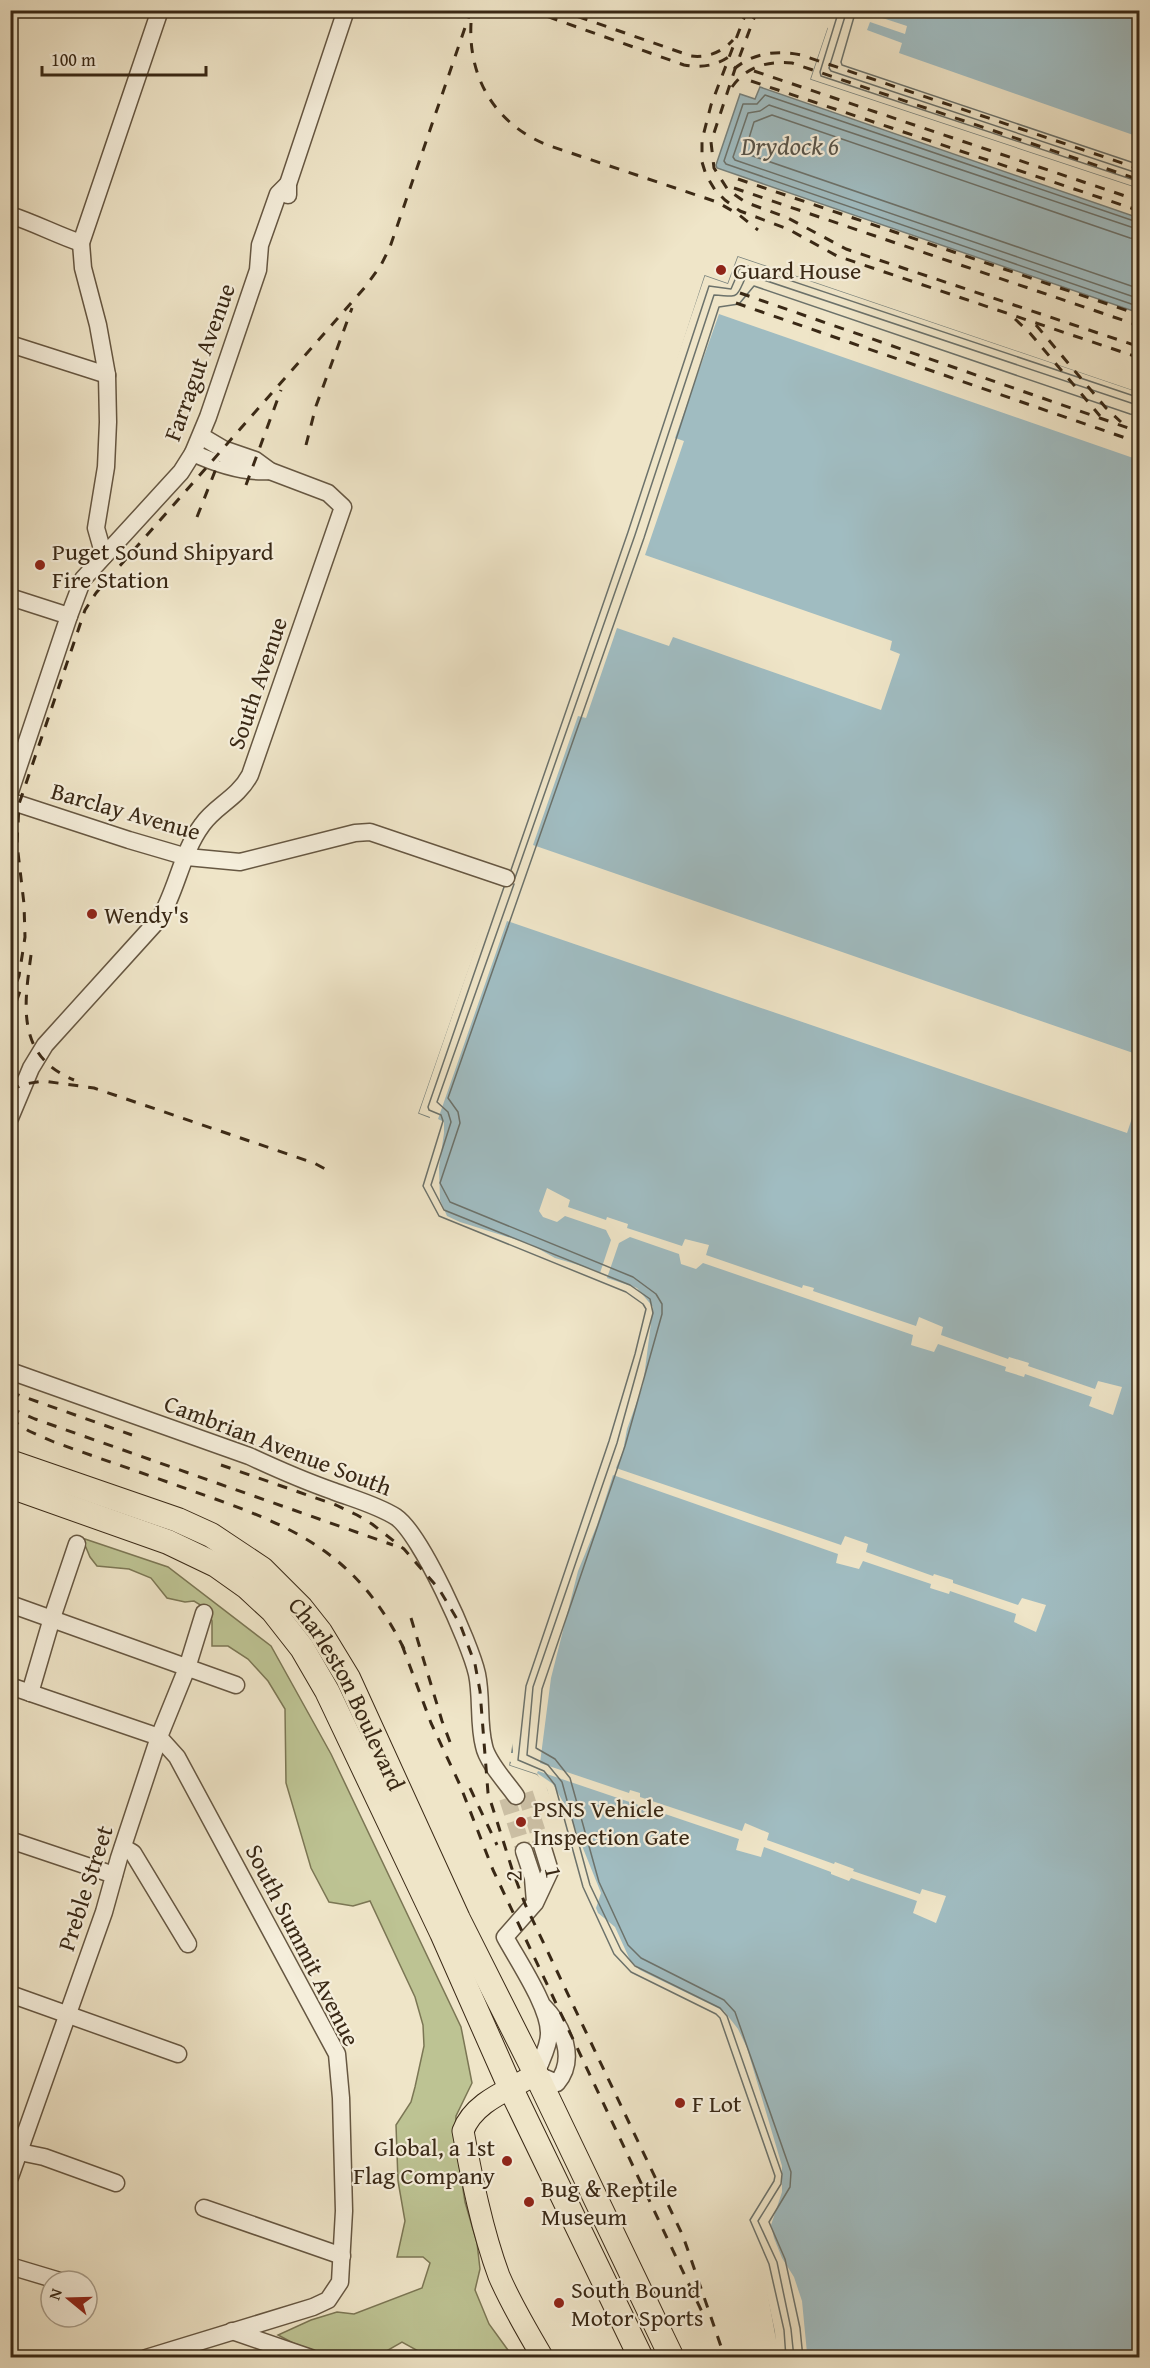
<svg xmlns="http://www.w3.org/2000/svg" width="1150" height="2368" viewBox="0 0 1150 2368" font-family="'Gentium Book Plus',serif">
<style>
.green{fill:#bdc393;stroke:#7b7654;stroke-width:1.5}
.water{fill:#a0bcc1;stroke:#77817c;stroke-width:1.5}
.pier{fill:#efe5c8}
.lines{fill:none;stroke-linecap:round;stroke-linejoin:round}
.shore{stroke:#6c726b;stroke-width:1.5}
.minor-tunnel{stroke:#cbbfa4;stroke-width:16;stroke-dasharray:16 8;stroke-linecap:butt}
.minor-casing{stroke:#665742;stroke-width:19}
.major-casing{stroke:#392815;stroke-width:23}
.highway-casing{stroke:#392815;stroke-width:26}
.minor{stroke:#f5eedb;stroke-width:16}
.major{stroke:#efe5c8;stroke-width:21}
.highway{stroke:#efe5c8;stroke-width:24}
.rail{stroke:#392815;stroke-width:3;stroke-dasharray:10 10;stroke-linecap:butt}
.poi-dot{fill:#8f2418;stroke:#f5eedb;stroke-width:2}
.labels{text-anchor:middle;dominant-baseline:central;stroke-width:4.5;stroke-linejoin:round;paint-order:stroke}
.poi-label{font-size:24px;fill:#392815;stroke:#f5eedb;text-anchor:start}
.street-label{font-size:24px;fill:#392815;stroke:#f5eedb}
.water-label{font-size:26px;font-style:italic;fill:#585449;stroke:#f5eedb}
</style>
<rect width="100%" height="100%" fill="#efe5c8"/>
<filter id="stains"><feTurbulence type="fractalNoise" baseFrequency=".00333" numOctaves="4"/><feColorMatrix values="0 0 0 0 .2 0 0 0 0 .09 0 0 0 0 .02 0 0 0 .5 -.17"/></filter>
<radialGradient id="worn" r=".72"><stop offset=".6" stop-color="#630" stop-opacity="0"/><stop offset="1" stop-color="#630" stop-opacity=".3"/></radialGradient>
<polygon class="green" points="82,1538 168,1567 271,1646 331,1754 461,2027 472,2083 456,2116 455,2138 465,2202 477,2243 480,2269 475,2290 489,2324 513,2357 429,2357 402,2342 376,2357 331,2357 293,2343 278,2335 311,2320 337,2312 354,2314 422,2288 430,2263 423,2257 397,2257 405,2221 398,2181 396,2125 411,2102 415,2087 424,2046 423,2025 415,1997 370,1901 353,1906 329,1902 311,1868 286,1783 285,1709 268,1681 248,1659 228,1646 212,1646 212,1621 207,1609 194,1601 185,1602 167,1598 151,1578 129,1569 97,1566 90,1557"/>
<g class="water">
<polygon points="834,11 1139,11 1139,188 811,79"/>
<polygon points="760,87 1139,218 1139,313 717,168 716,165 740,94 755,99"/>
<polygon points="738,257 1139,393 1139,2357 780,2357 763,2265 769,2177 714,2020 609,1957 545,1781 537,1774 510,1765 513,1745 604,1439 640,1309 624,1297 434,1220 437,1120 419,1113 623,530 705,276 728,284"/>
</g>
<g class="pier">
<polygon points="831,10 861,11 907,26 905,34 870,22 867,30 902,43 899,53 1139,137 1139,188 811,79 828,28 826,27"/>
<polygon points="738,257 1140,393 1139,460 719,314 675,438 684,441 645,555 892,641 890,650 900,654 881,710 673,637 669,646 617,628 586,718 578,716 533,845 1139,1055 1139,1097 1127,1133 507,921 438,1119 444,1122 444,1133 439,1167 440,1200 447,1216 460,1222 530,1244 555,1258 592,1269 600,1273 611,1240 606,1230 565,1216 557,1222 543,1217 539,1211 547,1188 570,1200 568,1207 606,1220 607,1217 628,1224 627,1228 682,1246 685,1239 709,1245 706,1255 802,1288 803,1285 814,1288 813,1291 916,1326 919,1317 943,1327 941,1335 1008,1359 1009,1357 1029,1363 1028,1366 1095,1389 1098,1381 1122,1387 1113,1415 1089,1406 1092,1397 1025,1374 1024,1377 1005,1371 1006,1367 938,1344 934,1352 911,1345 913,1335 703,1263 696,1269 681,1264 679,1254 630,1237 619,1243 607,1278 637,1288 653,1307 643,1385 627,1429 623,1451 616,1468 841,1545 845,1536 868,1544 866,1552 933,1576 934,1574 953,1580 953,1583 1018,1605 1022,1598 1046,1605 1036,1632 1014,1622 1016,1614 950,1591 949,1594 930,1588 931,1584 863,1561 859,1569 836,1563 838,1554 613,1475 597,1525 578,1571 551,1678 540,1763 629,1793 630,1790 640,1793 640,1797 742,1831 745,1823 769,1833 767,1840 834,1864 835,1862 854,1869 853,1871 920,1894 922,1889 946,1896 936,1923 913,1913 917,1901 851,1878 849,1881 831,1874 831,1872 764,1847 761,1857 736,1850 739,1839 538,1771 537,1773 553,1784 568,1811 601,1893 596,1908 598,1913 615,1927 630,1960 640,1970 652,1976 724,2011 738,2029 747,2048 782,2166 782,2192 771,2225 774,2238 782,2258 794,2277 802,2301 807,2353 804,2357 777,2358 775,2332 761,2266 740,2220 766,2177 711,2022 625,1979 607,1959 575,1891 547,1789 537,1774 510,1765 511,1762 508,1761 510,1753 513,1753 513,1751 511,1734 517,1683 601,1438 636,1310 622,1300 432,1223 413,1187 434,1122 429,1120 430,1117 419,1113 705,276 728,284"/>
</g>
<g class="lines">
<g class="shore">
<polyline points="839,10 820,72 821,76 1140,182"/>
<polyline points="847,10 829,68 831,71 1140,174"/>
<polyline points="856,10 841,62 842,65 1140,165"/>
<polyline points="1140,223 765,95 757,104 743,104 724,161 726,164 1140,307"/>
<polyline points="1140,230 769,105 760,111 748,113 733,157 735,160 1140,299"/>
<polyline points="1140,239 1130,238 772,115 754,122 745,151 747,154 1140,289"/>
<polyline points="511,870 628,532 709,286 731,289 741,266 744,265 1140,398"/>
<path d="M515,878L635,535L714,295C737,296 736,301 746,276L749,275L1140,406"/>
<polyline points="514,884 437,1102 448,1112 451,1122 431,1185 444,1210 630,1285 650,1299 653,1313 617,1443 533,1687 527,1755 548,1765 562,1782 590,1885 621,1950 635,1966 720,2008 727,2016 782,2174 781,2184 758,2221 777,2262 791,2329 794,2358"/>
<polyline points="504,887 428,1107 429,1110 441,1115 443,1121 423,1186 439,1216 626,1292 643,1304 646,1309 635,1354 609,1441 526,1686 518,1760 544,1771 555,1785 583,1887 614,1954 631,1972 716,2014 720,2018 775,2176 774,2181 750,2220 769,2264 784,2330 786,2358"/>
<polyline points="803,2358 800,2328 785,2259 769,2222 790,2187 791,2172 735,2012 724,2000 641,1958 628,1945 599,1882 570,1778 555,1759 536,1748 542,1689 625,1446 662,1314 662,1304 656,1294 633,1277 450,1202 440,1183 460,1123 458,1112 448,1098 644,538 719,307 739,304 754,286 1130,414 1140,415"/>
</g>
<g class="minor-tunnel">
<polyline points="525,1793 542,1845"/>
<polyline points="507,1798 524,1851"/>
</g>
<g class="minor-casing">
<g id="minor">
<polyline points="288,195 288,184 346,10"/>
<path d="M10,215C35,223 57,235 81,243"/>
<polyline points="10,344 107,375"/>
<path d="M193,453C217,464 243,473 270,471"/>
<polyline points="104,556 96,528 106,467 108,422 107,375 98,325 83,268 81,243 160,10"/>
<polyline points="10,597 69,616"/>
<polyline points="10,792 69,616 83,579 181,472 193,453 208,417 258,270 260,245 278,194 288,184"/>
<polyline points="10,803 19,804 129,840 187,857 240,862 355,833 370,832 506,878"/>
<path d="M10,1118L31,1068L45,1045L160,918C177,889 182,852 202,825C216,805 237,799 250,775L343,507L328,493L270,471L255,460L223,449L201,436"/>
<path d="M10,1371L249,1456C277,1469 304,1481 333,1491C354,1499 377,1505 396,1517C421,1534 470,1643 477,1674C482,1698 478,1723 484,1746C487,1762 507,1783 516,1796"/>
<polyline points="10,1604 236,1685"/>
<polyline points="10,1686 159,1737 177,1757 337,2054 341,2098 344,2211 340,2282 328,2300 313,2307 146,2358"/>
<polyline points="30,1693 52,1618 77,1544"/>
<polyline points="10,1840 114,1875"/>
<path d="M542,1845L550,1871L535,1903L505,1937C518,1961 550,2008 549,2034C549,2047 540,2062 536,2074L557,2083C577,2059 563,2026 543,2006"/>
<polyline points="123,1847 133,1853 188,1944"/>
<polyline points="524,1851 533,1878 535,1902"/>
<polyline points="10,1994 178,2054"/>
<polyline points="10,2150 44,2157 116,2183"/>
<polyline points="10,2177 104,1912 119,1858 159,1737 187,1668 204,1613"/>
<polyline points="204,2208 342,2256"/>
<polyline points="10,2266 60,2281"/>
<polyline points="232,2331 311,2358"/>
</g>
</g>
<g class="major-casing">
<path id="major" d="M536,2074C510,2090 474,2101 463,2131C472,2179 482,2230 499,2276C511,2304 527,2331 543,2358"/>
</g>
<g class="highway-casing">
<g id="highway">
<path id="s1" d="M10,1462L178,1520L211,1535L262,1569L301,1608L320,1632L348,1678L458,1919L536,2074L672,2358"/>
<polyline points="10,1486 168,1542 216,1565 247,1587 273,1611 302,1648 327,1691 442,1933 511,2089 641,2358"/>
</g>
</g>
<use href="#minor" class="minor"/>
<use href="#major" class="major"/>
<use href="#highway" class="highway"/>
<g class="rail">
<path d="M529,10L684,65C701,68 716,66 730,56"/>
<path d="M559,10L691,56C708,58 722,52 733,40"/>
<polyline points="747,10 711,105 702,140 702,162 706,175 715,190 725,200 740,211 788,229 837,256 1140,358"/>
<polyline points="757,10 735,69 711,142 714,168 728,190 745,202 788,218 846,249 1140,347"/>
<path d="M471,23C468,80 497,126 550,146L717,202L738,214L758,230"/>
<path d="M734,69C753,53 776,50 801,55L1140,169"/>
<polyline points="754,71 1140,201"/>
<polyline points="751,81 1140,211"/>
<path d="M732,87C747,66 767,61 792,63L1140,180"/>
<polyline points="738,179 1140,315"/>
<polyline points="734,188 1140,326"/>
<polyline points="740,293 1140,432"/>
<polyline points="736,303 1140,443"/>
<polyline points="1015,319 1029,332 1100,416"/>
<polyline points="1036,325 1106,408 1121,422"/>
<polyline points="306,445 316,406 352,308"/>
<polyline points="246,485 281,390"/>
<polyline points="197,517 219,461"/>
<path d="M31,955C24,1006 16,1056 74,1080"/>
<polyline points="10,1000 19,976 25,937 24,904 17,844 19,804 85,610 96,593 366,286 381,265 390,247 471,10"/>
<polyline points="10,1020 20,991"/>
<polyline points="10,1090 25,1084 43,1081 94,1088 314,1163 327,1170"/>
<polyline points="10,1392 132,1435"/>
<polyline points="10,1408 35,1419 393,1545"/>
<path d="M10,1419L29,1431L54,1442C98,1458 143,1473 187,1489C290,1525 356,1549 406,1653"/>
<polyline points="221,1465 336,1505 357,1515 372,1524 404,1549 439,1589 460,1624 475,1664 480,1691 488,1793 513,1872 525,1904 683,2236 725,2358"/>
<polyline points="411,1618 442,1721 453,1750"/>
<polyline points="402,1645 431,1723 460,1785 493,1870 703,2314"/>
<polyline points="470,1788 497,1845"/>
</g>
</g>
<g class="poi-dot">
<circle cx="721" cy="270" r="6"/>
<circle cx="40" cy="565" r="6"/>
<circle cx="92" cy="914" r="6"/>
<circle cx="521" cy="1822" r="6"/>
<circle cx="680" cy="2103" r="6"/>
<circle cx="507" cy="2161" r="6"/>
<circle cx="529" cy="2202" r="6"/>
<circle cx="559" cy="2303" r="6"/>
</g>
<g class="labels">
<g class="poi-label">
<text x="733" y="270">Guard House</text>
<text x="52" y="551">Puget Sound Shipyard<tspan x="52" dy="28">Fire Station</tspan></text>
<text x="104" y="914">Wendy's</text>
<text x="533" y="1808">PSNS Vehicle<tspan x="533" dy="28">Inspection Gate</tspan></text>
<text x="692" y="2103">F Lot</text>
<text x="495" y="2147" text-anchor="end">Global, a 1st<tspan x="495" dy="28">Flag Company</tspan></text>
<text x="541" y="2188">Bug &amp; Reptile<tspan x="541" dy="28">Museum</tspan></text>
<text x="571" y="2289">South Bound<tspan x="571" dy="28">Motor Sports</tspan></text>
</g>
<g class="street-label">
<text transform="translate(199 362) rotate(-70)">Farragut Avenue</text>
<text transform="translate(257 683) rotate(-71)">South Avenue</text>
<text transform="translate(126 811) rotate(16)">Barclay Avenue</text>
<text transform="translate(278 1445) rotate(21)">Cambrian Avenue South</text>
<text stroke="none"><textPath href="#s1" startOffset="428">Charleston Boulevard</textPath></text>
<text transform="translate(554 1872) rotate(78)">1</text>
<text transform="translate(513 1876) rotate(-92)">2</text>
<text transform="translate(85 1888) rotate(-72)">Preble Street</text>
<text transform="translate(303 1945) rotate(63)">South Summit Avenue</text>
</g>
<g class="water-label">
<text x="790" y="145">Drydock 6</text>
</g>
</g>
<rect width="1150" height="2368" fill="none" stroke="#efe5c8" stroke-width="36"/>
<rect x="12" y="12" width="1126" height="2344" fill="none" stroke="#392815" stroke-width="3"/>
<rect x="18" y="18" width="1114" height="2332" fill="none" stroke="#392815" stroke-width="1.5"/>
<g transform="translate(69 2299) rotate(289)"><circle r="28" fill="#f5eedb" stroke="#aa9f8c" stroke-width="1.5"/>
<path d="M0-4.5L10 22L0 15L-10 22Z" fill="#8f2418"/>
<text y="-9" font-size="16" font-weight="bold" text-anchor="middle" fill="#392815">N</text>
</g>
<path d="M42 66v9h164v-9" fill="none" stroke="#392815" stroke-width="3"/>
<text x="51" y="66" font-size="18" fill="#392815" stroke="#f5eedb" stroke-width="4.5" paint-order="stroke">100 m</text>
<rect width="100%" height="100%" filter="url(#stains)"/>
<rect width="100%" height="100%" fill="url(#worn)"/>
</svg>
